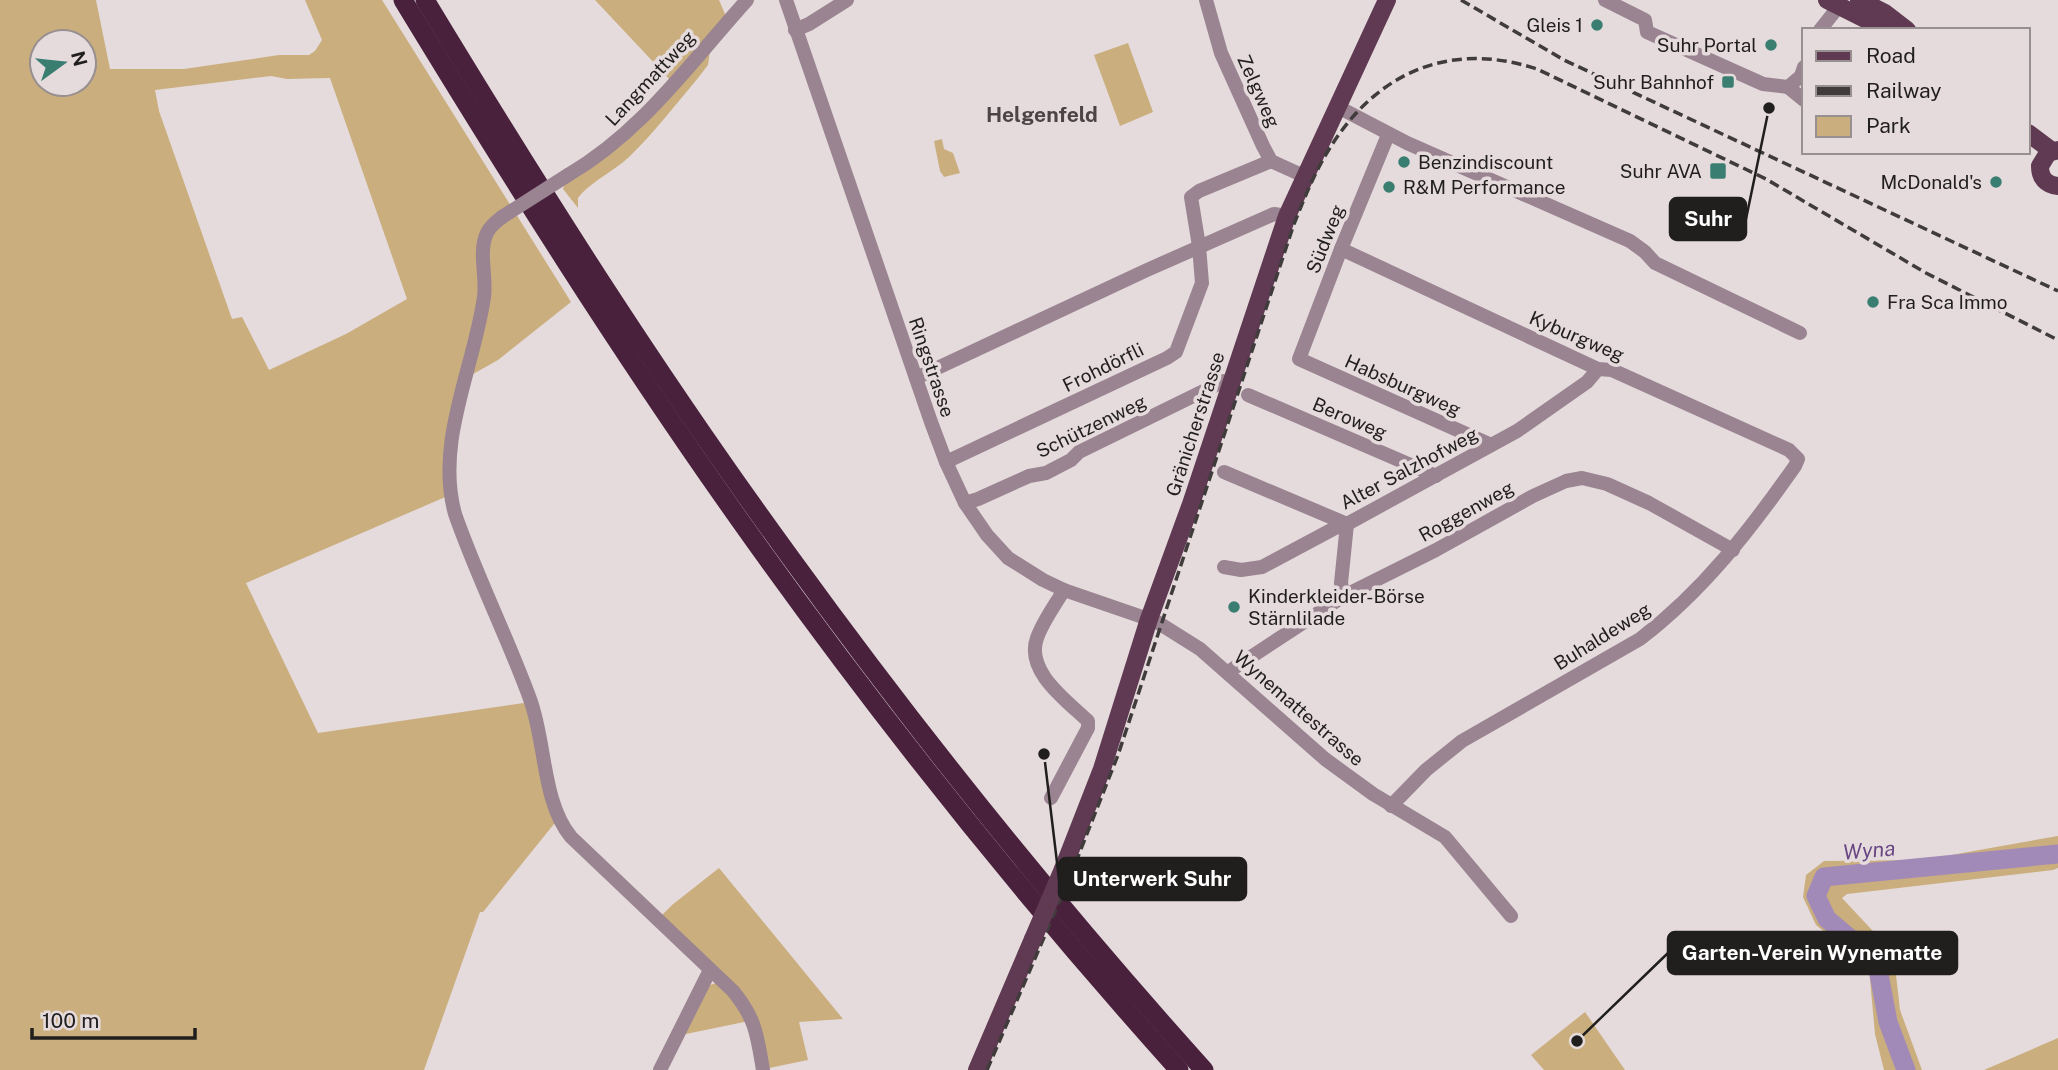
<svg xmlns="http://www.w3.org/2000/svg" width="2058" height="1070" viewBox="0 0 2058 1070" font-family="'Public Sans',sans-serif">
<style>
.green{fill:#caae7e;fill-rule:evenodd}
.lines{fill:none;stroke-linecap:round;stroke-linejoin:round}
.river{stroke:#a28ab8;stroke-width:19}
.minor{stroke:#9a8491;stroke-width:14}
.major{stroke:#5f3a52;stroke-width:18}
.highway{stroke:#49213c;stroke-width:19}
.rail{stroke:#403c3c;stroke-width:3.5;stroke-dasharray:10 5;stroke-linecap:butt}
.minor-bridge{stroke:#9a8491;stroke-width:14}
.major-bridge{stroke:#5f3a52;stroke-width:18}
.poi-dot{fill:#3a7e71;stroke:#e5dbdc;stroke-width:2.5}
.labels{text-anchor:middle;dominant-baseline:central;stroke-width:7;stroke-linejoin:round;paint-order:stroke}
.poi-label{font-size:19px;fill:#211e1e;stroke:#e5dbdc;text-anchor:end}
.street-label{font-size:19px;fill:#211e1e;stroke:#e5dbdc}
.neighbourhood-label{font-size:21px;font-weight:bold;fill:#4d4545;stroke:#e5dbdc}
.water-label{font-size:21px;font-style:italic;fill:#684784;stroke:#e5dbdc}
.leader{fill:none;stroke:#211e1e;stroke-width:2.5}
.callout-dot{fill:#211e1e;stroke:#e5dbdc;stroke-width:2.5}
.callout{fill:#211e1e;stroke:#211e1e;stroke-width:2.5}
.callout-label{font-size:21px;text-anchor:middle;font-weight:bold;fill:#fff}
</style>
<rect width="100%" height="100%" fill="#e5dbdc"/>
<g class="green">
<path d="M0,0H96L110,69H184L279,55H309L315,51L322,40L305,0H382L571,302L498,360L466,378L450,495L246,583L318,733L531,702L558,819L483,912H480L424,1070H0ZM42,42H84V84H42ZM271,76L287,79L330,78L407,299L346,334L269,370L242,317L232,319L159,111L155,90Z"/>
<path d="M595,0H719L728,21L710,51L708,65L698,78C676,104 654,133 629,157C614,171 589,183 578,198V208L563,189L568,175L674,84Z"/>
<polygon points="1128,43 1153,112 1120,126 1094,55"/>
<polygon points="942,139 944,149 953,153 960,173 944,177 940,171 934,141"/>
<polygon points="2058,836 2058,868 2053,870 1847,894 1842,898 1887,946 1895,966 1900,1010 1922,1070 1884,1070 1875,1034 1869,968 1816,925 1803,897 1806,875 1824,861 1923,860"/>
<polygon points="719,868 843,1019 799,1022 808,1060 769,1068 756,1019 657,920 672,905"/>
<polygon points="716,983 724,988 749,1021 681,1035 707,986"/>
<polygon points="1585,1012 1625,1070 1544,1070 1531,1055"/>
<polygon points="2058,1038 2058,1070 1984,1070"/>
</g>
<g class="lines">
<polyline class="river" points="1906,1070 1888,1022 1878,969 1858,945 1827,919 1816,896 1824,877 2058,854"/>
<g class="minor">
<polyline points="786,0 931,422 946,462 965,503 987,535 1008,558 1043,580 1064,590 1157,622 1200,649 1325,759 1373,794 1445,837 1511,916"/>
<polyline points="1206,0 1221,53 1263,146 1271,161 1304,176"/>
<polyline points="1605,0 1645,20 1647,32 1763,84 1788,87 1801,76 1804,67"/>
<polyline points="795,30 809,24 847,0"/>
<polyline points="1820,30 1839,6"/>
<polyline points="1788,87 1804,100"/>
<polyline points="1338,107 1407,143 1630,241 1645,252 1655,263 1800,333"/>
<polyline points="1388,135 1341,249 1299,359 1491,445"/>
<path d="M568,175C642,132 690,63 747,0"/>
<path d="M502,217C496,222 490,226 487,233C478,251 487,277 484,297C474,368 435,442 455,514C477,577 507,636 530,699C546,742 542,802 571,837L733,991C756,1019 757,1035 763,1070"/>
<path d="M1341,249L1598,369L1612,370L1789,450L1798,459L1795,466C1750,530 1703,591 1640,639L1462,741L1426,770L1391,806"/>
<polyline points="916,378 1147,270 1274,214 1287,216"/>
<polyline points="1248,395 1436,476"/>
<polyline points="946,462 1167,358 1176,352 1202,283 1199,246 1191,197 1199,191 1271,161"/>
<polyline points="1224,472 1347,524"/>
<polyline points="965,503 978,499 1029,476 1046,473 1071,460 1079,452 1224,381 1231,382"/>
<polyline points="1224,567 1241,570 1262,567 1335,528 1347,524 1517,431 1587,382 1598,369"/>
<polyline points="1344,596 1341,583 1347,524"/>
<polyline points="1228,672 1344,596 1436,550 1533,496 1566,481 1582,478 1607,484 1649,503 1733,550"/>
<path d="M1051,798L1088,728V721C1066,700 1025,671 1037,638C1043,621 1055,605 1064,590"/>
<polyline points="660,1070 710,970"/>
</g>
<g class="major">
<polyline points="1827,0 1887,30"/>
<polyline points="1859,0 1885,13 1907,30"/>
<polyline points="2028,133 2052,151"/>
<path d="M2058,150L2048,153L2040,166C2040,178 2046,185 2058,186"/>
<polyline points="1063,869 1102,769 1149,619 1191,504 1287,216 1387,0"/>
<polyline points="977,1070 1033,939"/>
</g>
<g class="highway">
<path d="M403,0C510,176 620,351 739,519C875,711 1022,895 1179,1070"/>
<path d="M425,0C540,190 659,378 790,557C919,735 1057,907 1204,1070"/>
</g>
<g class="rail">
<polyline points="1461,0 1564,60 2058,291"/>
<path d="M987,1070L1070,877L1118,755L1294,224C1304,199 1314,174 1328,151C1375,73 1449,40 1537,69L1766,179L1926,273L2058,340"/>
</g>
<polyline class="minor-bridge" points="502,217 568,175"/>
<polyline class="major-bridge" points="1033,939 1063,869"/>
</g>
<g class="poi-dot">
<circle cx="1597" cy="25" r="7"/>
<circle cx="1771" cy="45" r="7"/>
<rect x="1721" y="75" width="14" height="14" rx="3.5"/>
<circle cx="1404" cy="162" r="7"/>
<rect x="1709" y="162" width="18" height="18" rx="3.5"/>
<circle cx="1996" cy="182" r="7"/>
<circle cx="1389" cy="187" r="7"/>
<circle cx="1873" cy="302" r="7"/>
<circle cx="1234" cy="607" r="7"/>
</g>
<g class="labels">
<g class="poi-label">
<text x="1583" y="25">Gleis 1</text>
<text x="1757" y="45">Suhr Portal</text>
<text x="1714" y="82">Suhr Bahnhof</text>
<text x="1418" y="162" text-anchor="start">Benzindiscount</text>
<text x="1702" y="171">Suhr AVA</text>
<text x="1982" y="182">McDonald's</text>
<text x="1403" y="187" text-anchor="start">R&amp;M Performance</text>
<text x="1887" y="302" text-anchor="start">Fra Sca Immo</text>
<text x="1248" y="596" text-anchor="start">Kinderkleider-Börse<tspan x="1248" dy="22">Stärnlilade</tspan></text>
</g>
<g class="street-label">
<text transform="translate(650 78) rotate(-47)">Langmattweg</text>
<text transform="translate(1259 91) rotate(66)">Zelgweg</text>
<text transform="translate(1325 239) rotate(-68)">Südweg</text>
<text transform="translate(1577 336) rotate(23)">Kyburgweg</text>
<text transform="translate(932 367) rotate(71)">Ringstrasse</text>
<text transform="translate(1103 367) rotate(-26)">Frohdörfli</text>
<text transform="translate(1403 385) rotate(24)">Habsburgweg</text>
<text transform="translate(1350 418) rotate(23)">Beroweg</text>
<text transform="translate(1195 424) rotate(-72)">Gränicherstrasse</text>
<text transform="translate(1091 426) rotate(-26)">Schützenweg</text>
<text transform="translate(1409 468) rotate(-28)">Alter Salzhofweg</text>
<text transform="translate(1466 511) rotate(-29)">Roggenweg</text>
<text transform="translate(1602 636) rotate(-32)">Buhaldeweg</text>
<text transform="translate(1299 708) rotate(41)">Wynemattestrasse</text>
</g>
<g class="neighbourhood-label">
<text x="1042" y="114">Helgenfeld</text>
</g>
<g class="water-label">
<text transform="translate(1869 850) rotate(-5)">Wyna</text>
</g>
</g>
<path class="leader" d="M1769 108L1746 219M1044 754L1059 879M1577 1041L1668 953"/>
<g class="callout-dot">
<circle cx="1769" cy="108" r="7"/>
<circle cx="1044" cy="754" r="7"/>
<circle cx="1577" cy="1041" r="7"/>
</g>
<g class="callout">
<rect x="1670" y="198" width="76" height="42" rx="7"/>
<rect x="1059" y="858" width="187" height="42" rx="7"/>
<rect x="1668" y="932" width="289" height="42" rx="7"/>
</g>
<g class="callout-label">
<text x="1708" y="226">Suhr</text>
<text x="1152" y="886">Unterwerk Suhr</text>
<text x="1812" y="960">Garten-Verein Wynematte</text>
</g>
<rect x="1802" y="28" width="228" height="126" fill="#e5dbdc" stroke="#978f90" stroke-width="2"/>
<rect x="1816" y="51" width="35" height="10" fill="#5f3a52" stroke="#978f90" stroke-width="2"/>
<text x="1866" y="63" font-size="21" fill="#211e1e">Road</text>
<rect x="1816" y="86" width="35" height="10" fill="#403c3c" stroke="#978f90" stroke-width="2"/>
<text x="1866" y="98" font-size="21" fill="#211e1e">Railway</text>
<rect x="1816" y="116" width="35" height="21" fill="#caae7e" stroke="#978f90" stroke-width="2"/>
<text x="1866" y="133" font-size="21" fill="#211e1e">Park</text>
<g transform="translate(63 63) rotate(75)"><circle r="33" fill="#e5dbdc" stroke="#978f90" stroke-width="2"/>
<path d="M0-5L12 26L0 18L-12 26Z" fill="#3a7e71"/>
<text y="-10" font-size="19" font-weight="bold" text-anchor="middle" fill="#211e1e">N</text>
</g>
<path d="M32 1028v10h163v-10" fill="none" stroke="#211e1e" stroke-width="3.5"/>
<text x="42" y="1028" font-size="21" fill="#211e1e" stroke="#e5dbdc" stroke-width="5" paint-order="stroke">100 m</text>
</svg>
